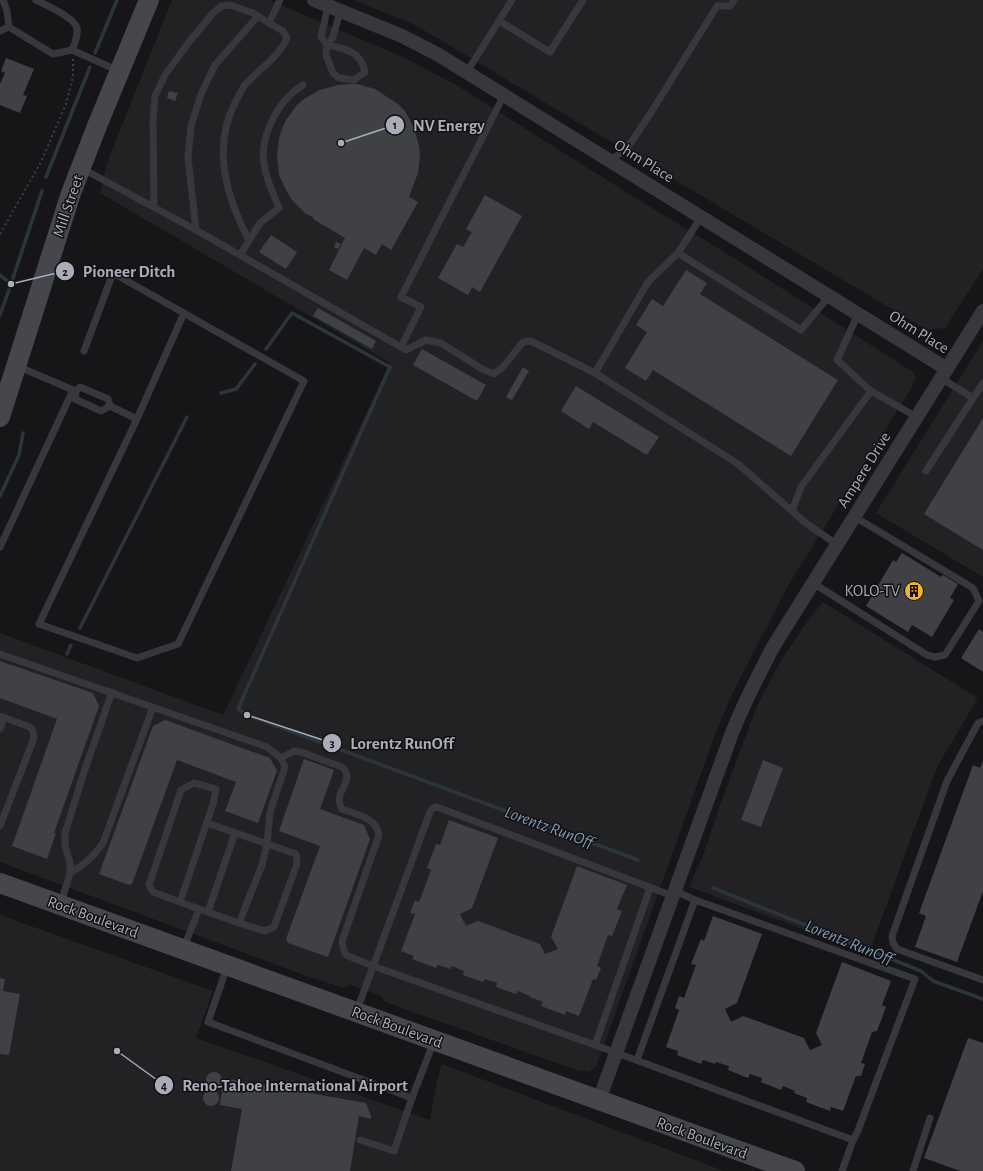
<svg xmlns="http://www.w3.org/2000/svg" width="983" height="1171" viewBox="0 0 983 1171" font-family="'Alegreya Sans',sans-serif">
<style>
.built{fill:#222225}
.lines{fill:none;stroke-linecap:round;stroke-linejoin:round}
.stream{stroke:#2c353c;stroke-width:3.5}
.building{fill:#404145}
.path{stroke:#3d3f44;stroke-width:2;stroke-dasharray:2 3;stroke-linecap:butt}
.service{stroke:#37383d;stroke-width:7}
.minor{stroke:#37383d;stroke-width:14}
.secondary{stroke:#45474d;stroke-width:20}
.labels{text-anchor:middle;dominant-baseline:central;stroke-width:3;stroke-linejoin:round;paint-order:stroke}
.street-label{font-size:16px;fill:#a8adb8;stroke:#111113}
.poi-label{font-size:16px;fill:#a8adb8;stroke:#111113;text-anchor:end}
.water-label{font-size:17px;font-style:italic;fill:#7f9bb3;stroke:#111113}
.leader{fill:none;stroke:#a8adb8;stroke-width:1.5}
.callout-dot{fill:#a8adb8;stroke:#111113;stroke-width:1.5}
.mark-label{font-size:12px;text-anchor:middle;font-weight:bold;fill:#111}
.callout-label{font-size:17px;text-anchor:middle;font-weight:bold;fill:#a8adb8;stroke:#111113;stroke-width:3;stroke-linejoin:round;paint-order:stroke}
</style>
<rect width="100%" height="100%" fill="#161618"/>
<g class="built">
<polygon points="172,0 269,0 405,58 456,85 626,192 742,263 913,372 916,378 912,387 789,584 735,688 717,729 596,1067 589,1072 576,1070 385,1002 380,995 350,985 343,988 309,977 0,862 0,633 223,715 390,363 100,193 107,163"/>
<polygon points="353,0 983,0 983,269 945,328 927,330 415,25"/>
<polygon points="983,341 983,577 876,513"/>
<polygon points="823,602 978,698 937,767 869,953 689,887 702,858 721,802 757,706 780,662 806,623"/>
<polygon points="0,915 213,991 196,1038 430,1120 438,1076 442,1064 724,1171 0,1171"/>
</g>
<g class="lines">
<g class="stream">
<polyline points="95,53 117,0"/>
<polyline points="46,177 90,67"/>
<polyline points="0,275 11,284 0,315"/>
<polyline points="11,284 42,191"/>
<polyline points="266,349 292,313 390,367 238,709 247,715 638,860"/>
<polyline points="221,393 236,389 255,364"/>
<polyline points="0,496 19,455 23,433"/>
<polyline points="80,628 187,417"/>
<polyline points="67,654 71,645"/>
<polyline points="713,888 921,971 933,981 983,999"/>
</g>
</g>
<g class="building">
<polygon points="6,58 34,69 23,95 27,96 20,113 0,105 0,84 5,73 1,71"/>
<polygon points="348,84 357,84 375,89 398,104 405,111 414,128 419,146 420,155 418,173 409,197 418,202 391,250 382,244 376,255 364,248 347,280 329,270 345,238 313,219 314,218 305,213 292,200 287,192 279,175 277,156 279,138 282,129 286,120 297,105 304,99 320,90 338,85"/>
<polygon points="169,91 178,93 175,101 167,98"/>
<polygon points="485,195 522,216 480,292 472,287 468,295 438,278 457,244 463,247 472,232 466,229"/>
<polygon points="271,235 297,252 286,269 259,252"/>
<polygon points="336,242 341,244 338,249 334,247"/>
<polygon points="686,270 707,283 700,294 838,380 791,456 653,370 646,381 625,368 647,332 636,325 652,299 663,306"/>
<polygon points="318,308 376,341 372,349 313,316"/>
<polygon points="422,349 486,385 477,401 413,365"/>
<polygon points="523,367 529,371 512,400 506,397"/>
<polygon points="576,386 659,437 647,455 593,422 589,429 561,411"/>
<polygon points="983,418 983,550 924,514"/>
<polygon points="902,553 941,577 943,575 958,584 950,598 954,600 932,637 912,625 908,632 866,606 893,560 896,562"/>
<polygon points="979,629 983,632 983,672 961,658"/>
<polygon points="0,661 93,693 99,706 54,833 56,833 47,859 12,846 57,719 0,698"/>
<polygon points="165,720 270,758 277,771 258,823 225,811 236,782 177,760 132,884 129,885 99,874 153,726"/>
<polygon points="304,759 334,770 320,809 364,825 370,839 328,957 288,943 286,939 320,846 279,831"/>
<polygon points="763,760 783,768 761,827 741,820"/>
<polygon points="983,761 983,891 957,962 915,947 926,916 919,913 973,765 980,768"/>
<polygon points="449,820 498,838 472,908 460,914 466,926 478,921 540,944 545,954 558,949 551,937 577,866 627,885 617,909 622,911 612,936 608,935 597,966 601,968 596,980 593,979 579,1016 566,1011 565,1015 541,1006 543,1002 530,997 530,996 518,991 516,994 496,987 497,983 485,979 483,982 463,975 464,971 452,966 450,969 438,965 436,968 412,959 414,956 401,951 415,914 410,913 415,900 419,902 431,870 427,868 436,844 440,845"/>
<polygon points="713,916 762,934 737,1003 725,1009 731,1022 743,1016 804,1038 810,1050 822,1045 816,1033 842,962 891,981 882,1005 886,1007 877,1031 872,1032 861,1063 865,1064 861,1076 856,1076 843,1111 831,1107 830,1111 806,1102 807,1098 794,1093 795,1091 783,1086 781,1090 761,1082 762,1078 750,1074 748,1078 728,1070 729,1066 716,1062 715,1064 703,1060 701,1064 677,1055 678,1051 666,1047 679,1010 675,1008 679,996 684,998 696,965 691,964 701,939 704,941"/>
<polygon points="0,978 5,979 3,991 20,994 9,1055 0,1054"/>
<polygon points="968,1038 983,1043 983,1171 960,1171 924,1158"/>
<circle cx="214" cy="1080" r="8"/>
<polygon points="224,1078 366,1103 371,1116 371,1119 359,1116 350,1171 231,1171 242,1109 220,1105"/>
<circle cx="211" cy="1098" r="8"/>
</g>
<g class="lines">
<polyline class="path" points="0,234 41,162 66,104 73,77 73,59"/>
<g class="service">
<polyline points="3,0 7,11 9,27"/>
<path d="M36,0C46,5 75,18 77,28C78,36 75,43 72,50"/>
<polyline points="328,6 321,37 327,45 333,37 340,11"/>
<polyline points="499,21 550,52 583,0"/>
<polyline points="269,23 280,0"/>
<polyline points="9,27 53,54 72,50 119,71"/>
<polyline points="0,31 9,27"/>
<path d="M327,45C344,48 362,52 365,72L354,80L339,78L333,73L326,55Z"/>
<polyline points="467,72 512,0"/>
<polyline points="610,161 628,147 652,111 717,6 730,6 734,0"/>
<polyline points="83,169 196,230 406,350 426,340 441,343 482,369 494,374 503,367 523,342 531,341 595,373"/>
<path d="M154,207L153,120L155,96L165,75L189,42L214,12L222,6L230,5L253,13L269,23L283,31L287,38C279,57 258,70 245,85C241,90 239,96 236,101C211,147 226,197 249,240"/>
<polyline points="701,217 678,253 801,330 829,296"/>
<polyline points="196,230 188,157 191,126 201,94 215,65 258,16"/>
<polyline points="678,253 648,282 595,373 738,464 807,524 838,545"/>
<path d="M240,255L260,223L279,208C273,193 266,179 264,164C260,140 274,110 291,94C295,90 299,88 303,85"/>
<polyline points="858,314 837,360 871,391 917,417"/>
<polyline points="401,347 421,307 401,297 504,95"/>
<polyline points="84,351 113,273 304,381 178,644 137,658 39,624 137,419 110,406"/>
<polyline points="941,378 973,398"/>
<polygon points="80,387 108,399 110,406 101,411 75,399 76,391"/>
<polyline points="137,419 184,313"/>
<polyline points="926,471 983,383"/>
<polyline points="792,511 801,487 871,391"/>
<polyline points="0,547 73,390 17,366"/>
<polyline points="813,583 927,655 935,657 945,655 979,601 973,588 855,517"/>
<polyline points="0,654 267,747 281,758 285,767 270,812 267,844 262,865 239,923 199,909 184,947"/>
<polyline points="0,716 30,727 33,731 34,738 0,826"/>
<polyline points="983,721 978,723 947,781 892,936 893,943 897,949 983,980"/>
<polyline points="0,729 4,717"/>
<path d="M281,758L294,751L301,752L342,767C354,779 340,787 339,800C339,803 341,807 342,809C357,815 376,817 379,835L342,941L344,951L346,955L373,966L595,1045L650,888"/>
<polyline points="207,823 296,854 297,864 274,927 265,931 239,923"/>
<path d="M70,873C85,865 94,856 103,843L153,707"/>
<polyline points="675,891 695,900"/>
<polyline points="180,902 213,804 216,789 194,783 181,790 149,885 153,892 199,909"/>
<polyline points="61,903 70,873 70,863 65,845 65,833 84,772 112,692"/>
<polyline points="208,912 235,833"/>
<polyline points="227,967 208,1022 412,1098 434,1041"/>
<polyline points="357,1010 430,812 433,808 437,807 673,896"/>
<polyline points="595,1045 853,1140 842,1171"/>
<polyline points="637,1060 695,900 915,979 857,1133 853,1140"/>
<polyline points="360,1140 394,1151 412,1098"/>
<polyline points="913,1171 930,1118"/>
</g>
<g class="minor">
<polyline points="314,0 402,36 437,54 947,369"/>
<path d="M599,1100L729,741C741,708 757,678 773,647L983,311"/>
</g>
<g class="secondary">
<polyline points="0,417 71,193 97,126 149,0"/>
<polyline points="0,883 795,1171"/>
</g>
</g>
<defs>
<g id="building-disc" transform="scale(1)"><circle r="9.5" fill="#f2b134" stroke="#111113"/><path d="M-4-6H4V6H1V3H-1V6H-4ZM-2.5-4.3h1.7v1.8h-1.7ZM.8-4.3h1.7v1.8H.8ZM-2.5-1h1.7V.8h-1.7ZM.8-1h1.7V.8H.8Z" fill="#111"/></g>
</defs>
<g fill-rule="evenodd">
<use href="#building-disc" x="914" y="591"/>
</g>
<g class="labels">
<g class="street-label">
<text transform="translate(644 161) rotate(32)">Ohm Place</text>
<text transform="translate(68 206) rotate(-71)">Mill Street</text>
<text transform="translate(919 332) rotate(32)">Ohm Place</text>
<text transform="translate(864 470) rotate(-58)">Ampere Drive</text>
<text transform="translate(93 917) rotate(20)">Rock Boulevard</text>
<text transform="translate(397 1027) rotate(20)">Rock Boulevard</text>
<text transform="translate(702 1138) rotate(20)">Rock Boulevard</text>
</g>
<g class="poi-label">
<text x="900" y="591">KOLO-TV</text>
</g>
<g class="water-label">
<text transform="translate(549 827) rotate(20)">Lorentz RunOff</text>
<text transform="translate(849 942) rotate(22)">Lorentz RunOff</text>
</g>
</g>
<path class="leader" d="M341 143L395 125M11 284L65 271M247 715L332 743M117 1051L164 1085"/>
<g class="callout-dot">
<circle cx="341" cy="143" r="4"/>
<circle cx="11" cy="284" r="4"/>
<circle cx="247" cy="715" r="4"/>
<circle cx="117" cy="1051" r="4"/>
<circle cx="395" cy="125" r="10"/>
<circle cx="65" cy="271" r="10"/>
<circle cx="332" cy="743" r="10"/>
<circle cx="164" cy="1085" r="10"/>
</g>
<g class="mark-label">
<text x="395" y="129">1</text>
<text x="65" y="276">2</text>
<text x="332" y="747">3</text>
<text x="164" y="1090">4</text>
</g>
<g class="callout-label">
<text x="449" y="131">NV Energy</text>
<text x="129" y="277">Pioneer Ditch</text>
<text x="402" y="749">Lorentz RunOff</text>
<text x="295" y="1091">Reno-Tahoe International Airport</text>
</g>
</svg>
